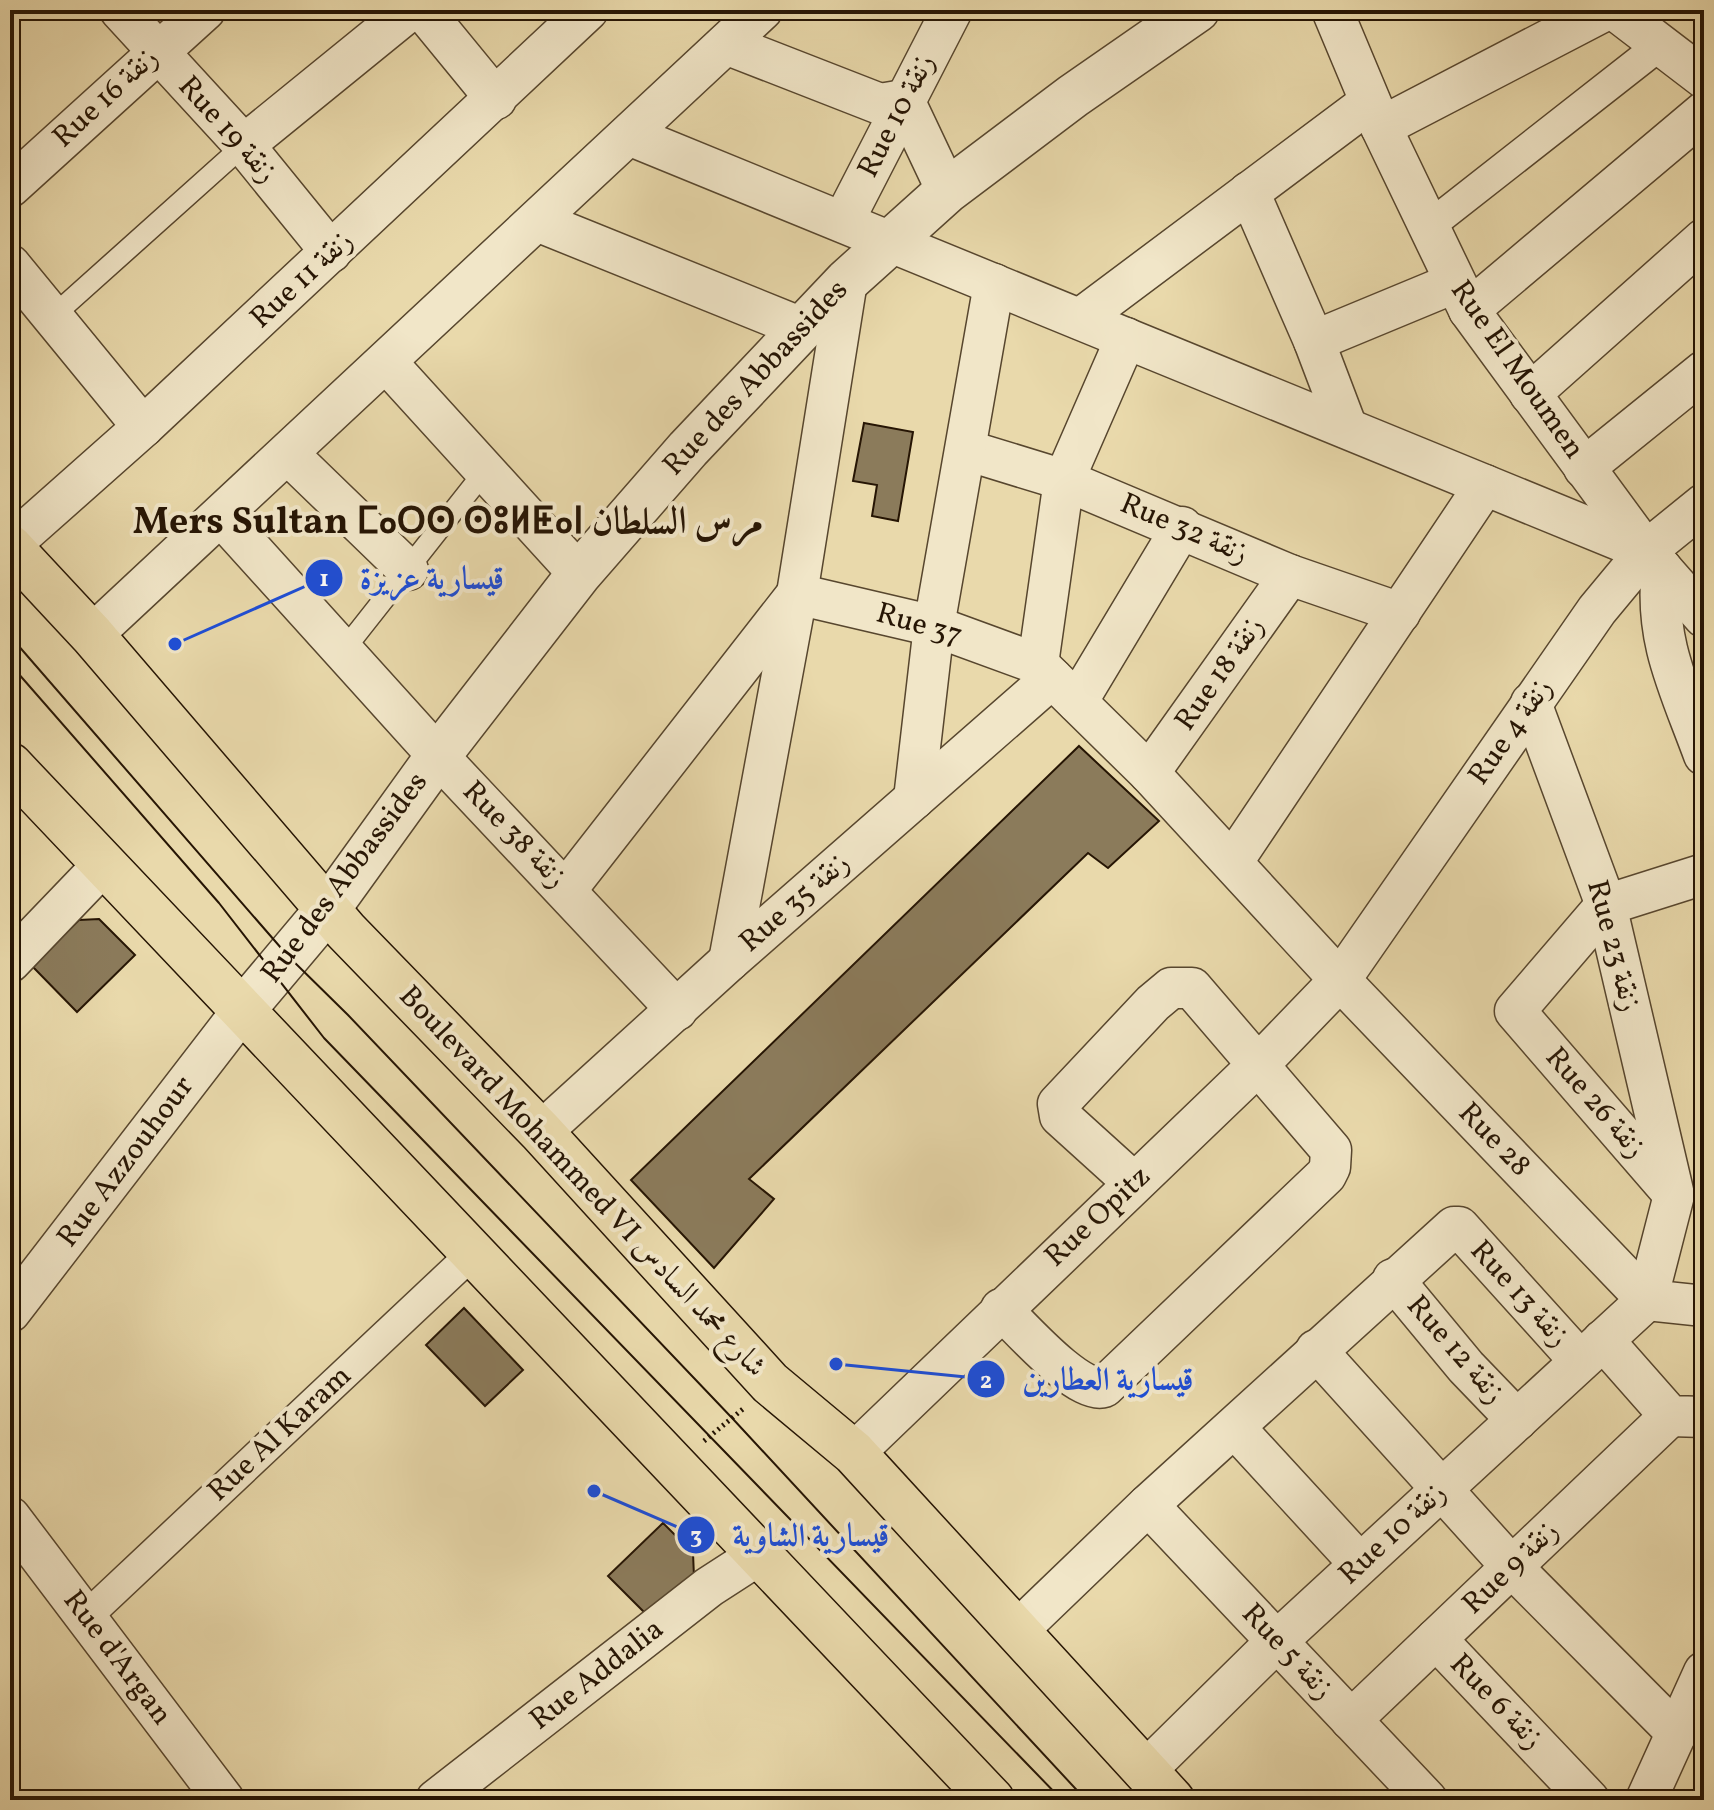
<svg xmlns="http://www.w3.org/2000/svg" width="1714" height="1810" viewBox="0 0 1714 1810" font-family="Vollkorn,Amiri,'Noto Sans Tifinagh',serif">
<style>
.building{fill:#8b7b5b;stroke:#261504;stroke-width:2}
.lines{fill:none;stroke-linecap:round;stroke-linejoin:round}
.service-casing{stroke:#57462e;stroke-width:23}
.pedestrian-casing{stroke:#57462e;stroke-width:33}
.minor-casing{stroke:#57462e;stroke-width:43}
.tertiary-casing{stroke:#57462e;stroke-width:47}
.primary-casing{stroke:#261504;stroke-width:47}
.path{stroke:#261504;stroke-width:5;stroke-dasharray:2 4;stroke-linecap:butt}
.service{stroke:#f1e6c8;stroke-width:20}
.pedestrian{stroke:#f1e6c8;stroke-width:30}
.minor{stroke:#f1e6c8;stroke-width:40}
.tertiary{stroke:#f1e6c8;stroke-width:44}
.primary{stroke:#e9d9ab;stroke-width:44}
.tram{stroke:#261504;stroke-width:2}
.labels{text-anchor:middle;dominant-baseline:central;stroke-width:8;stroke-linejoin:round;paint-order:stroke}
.street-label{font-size:30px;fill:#261504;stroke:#f1e6c8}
.district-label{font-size:38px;font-weight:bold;fill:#261504;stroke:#f1e6c8}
.leader{fill:none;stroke:#1d4ed8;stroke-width:3}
.callout-dot{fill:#1d4ed8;stroke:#f1e6c8;stroke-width:3}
.mark-label{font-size:24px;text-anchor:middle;font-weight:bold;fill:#fff}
.callout-label{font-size:32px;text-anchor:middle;font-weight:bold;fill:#1d4ed8;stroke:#f1e6c8;stroke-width:8;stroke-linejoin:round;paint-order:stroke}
</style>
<rect width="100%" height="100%" fill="#e9d9ab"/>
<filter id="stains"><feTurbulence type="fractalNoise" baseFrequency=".0025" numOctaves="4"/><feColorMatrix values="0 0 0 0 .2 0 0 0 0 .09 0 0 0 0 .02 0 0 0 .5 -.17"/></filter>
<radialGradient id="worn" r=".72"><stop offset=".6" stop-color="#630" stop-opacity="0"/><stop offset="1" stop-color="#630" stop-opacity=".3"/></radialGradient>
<g class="building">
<polygon points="864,423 913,432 898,521 872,516 877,485 853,481"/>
<polygon points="1079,746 1159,821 1108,868 1088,853 749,1179 774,1199 714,1268 631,1180"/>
<polygon points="99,919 135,955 77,1012 32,966 79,920"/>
<polygon points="464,1308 523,1370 485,1406 426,1345"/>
<polygon points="663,1523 693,1553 694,1577 651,1619 608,1576"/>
</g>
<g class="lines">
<g class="service-casing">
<g id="service">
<polyline points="52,317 244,145"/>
<polyline points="343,651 485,471"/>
</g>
</g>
<g class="pedestrian-casing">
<g id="pedestrian">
<polyline points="1428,227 1660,45"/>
<polyline points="86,1617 474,1252"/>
</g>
</g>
<g class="minor-casing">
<g id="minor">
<polyline points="120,10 244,145 331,252"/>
<polyline points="423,10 496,99"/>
<polyline points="1332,10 1381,127 1469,310 1646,551 1704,617"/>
<polyline points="1615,10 1704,78"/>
<polyline points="726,44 880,104 904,100"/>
<polyline points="904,100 947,191"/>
<polyline points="1381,127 1606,10"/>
<polyline points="629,135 1646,551"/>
<polyline points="244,145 410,10"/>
<polyline points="10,187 205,10"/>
<polyline points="1249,192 1314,341 1347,428"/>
<polyline points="537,221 802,328"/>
<polyline points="843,222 952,10"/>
<polyline points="10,265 143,427"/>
<polyline points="1469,310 1704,112"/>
<polyline points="1080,319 1370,102"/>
<polyline points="1314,341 1454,283"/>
<polyline points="387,363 579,574"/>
<polyline points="1530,394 1704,239"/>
<polyline points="966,450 1064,480 1290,575 1400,613"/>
<polyline points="289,455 408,570"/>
<polyline points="1584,468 1704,371"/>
<polyline points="222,517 438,756 677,1010"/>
<polyline points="10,545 143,427 588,10"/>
<path d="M1662,569C1654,641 1680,689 1704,755"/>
<polyline points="92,635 762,10"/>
<polyline points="1038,664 1064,480 1126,338"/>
<polyline points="1077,702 1182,527"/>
<polyline points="1531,703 1606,905 1674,1195 1647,1300"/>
<polyline points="1149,773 1290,575"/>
<polyline points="914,799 934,626 994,284"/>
<polyline points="1233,861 1485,485"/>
<polyline points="566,890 797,594 934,626 1038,664 1149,773 1340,980 1647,1300"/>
<polyline points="1606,905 1515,1011 1669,1189"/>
<polyline points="1606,905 1704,874"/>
<polyline points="729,961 797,594 847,281"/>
<polyline points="10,962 104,864"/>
<polyline points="541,1132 729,961 1052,678"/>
<polyline points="1393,1279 1466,1367 1517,1420"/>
<polyline points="1647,1300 1704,1306"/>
<path d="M1001,1309C1020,1327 1079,1395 1104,1387L1326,1175L1330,1167L1331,1150L1192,988H1171L1153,1003L1058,1104L1060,1116L1134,1183"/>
<polyline points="10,1312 242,1011"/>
<polyline points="1603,1340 1670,1416 1704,1417"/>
<polyline points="1316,1350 1512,1567 1677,1733"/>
<polyline points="1235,1428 1360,1564"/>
<polyline points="854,1453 1260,1063 1340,980 1597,610 1646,551 1704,504"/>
<polyline points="1148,1505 1427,1800"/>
<polyline points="10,1517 224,1800"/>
<polyline points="1018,1630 1148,1505 1454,1227 1459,1227 1580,1361"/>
<polyline points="1436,1639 1589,1800"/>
<polyline points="1351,1720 1670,1416"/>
<polyline points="1144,1772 1277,1641 1647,1300"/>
<polyline points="436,1800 709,1587 760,1554"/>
<polyline points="1646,1800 1704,1672"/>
</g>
</g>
<g class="tertiary-casing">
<polyline id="tertiary" points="242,1011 327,910 438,756 579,574 688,449 847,281 947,191 1073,96 1197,10"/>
</g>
<g class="primary-casing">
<g id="primary">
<polyline points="10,547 92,635 346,931 541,1132 770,1383 854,1453 1172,1800"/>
<polyline points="10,765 992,1800"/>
</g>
</g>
<polyline class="path" points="704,1441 743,1409"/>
<use href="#service" class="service"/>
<use href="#pedestrian" class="pedestrian"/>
<use href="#minor" class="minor"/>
<use href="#tertiary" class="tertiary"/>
<use href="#primary" class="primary"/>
<g class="tram">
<polyline points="10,636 288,956 348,1015 733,1419 1086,1800"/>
<polyline points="10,664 219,903 324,1038 1062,1800"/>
</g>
</g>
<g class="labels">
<g class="street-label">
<text transform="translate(106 98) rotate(-43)">Rue 16 زنقة</text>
<text transform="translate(897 116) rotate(-63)">Rue 10 زنقة</text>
<text transform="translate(227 130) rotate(48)">Rue 19 زنقة</text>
<text transform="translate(302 280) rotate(-43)">Rue 11 زنقة</text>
<text transform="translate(1517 370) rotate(55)">Rue El Moumen</text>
<text transform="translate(756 378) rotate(-47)">Rue des Abbassides</text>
<text transform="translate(1184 529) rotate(23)">Rue 32 زنقة</text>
<text transform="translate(919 625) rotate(16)">Rue 37</text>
<text transform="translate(1220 674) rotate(-55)">Rue 18 زنقة</text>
<text transform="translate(1511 732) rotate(-55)">Rue 4 زنقة</text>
<text transform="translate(514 835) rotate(46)">Rue 38 زنقة</text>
<text transform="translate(345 878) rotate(-53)">Rue des Abbassides</text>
<text transform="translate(795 903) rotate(-41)">Rue 35 زنقة</text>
<text transform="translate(1613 946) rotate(75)">Rue 23 زنقة</text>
<text transform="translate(1595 1103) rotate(49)">Rue 26 زنقة</text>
<text transform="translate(1494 1140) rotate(46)">Rue 28</text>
<text transform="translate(126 1162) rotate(-53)">Rue Azzouhour</text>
<text transform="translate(582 1182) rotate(47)">Boulevard Mohammed VI شارع محمد السادس</text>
<text transform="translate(1098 1217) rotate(-43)">Rue Opitz</text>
<text transform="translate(1519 1294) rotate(48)">Rue 13 زنقة</text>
<text transform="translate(1455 1350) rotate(49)">Rue 12 زنقة</text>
<text transform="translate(280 1434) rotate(-43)">Rue Al Karam</text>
<text transform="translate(1393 1534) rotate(-43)">Rue 10 زنقة</text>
<text transform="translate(1511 1568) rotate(-44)">Rue 9 زنقة</text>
<text transform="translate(1287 1652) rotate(47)">Rue 5 زنقة</text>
<text transform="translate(117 1658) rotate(53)">Rue d'Argan</text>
<text transform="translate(597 1675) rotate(-38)">Rue Addalia</text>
<text transform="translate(1496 1702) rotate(46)">Rue 6 زنقة</text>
</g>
<g class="district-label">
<text x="448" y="523">Mers Sultan ⵎⴰⵔⵙ ⵙⵓⵍⵟⴰⵏ مرس السلطان</text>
</g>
</g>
<path class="leader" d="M175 644L324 578M836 1364L986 1379M594 1491L696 1535"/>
<g class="callout-dot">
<circle cx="175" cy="644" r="8"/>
<circle cx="836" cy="1364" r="8"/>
<circle cx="594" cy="1491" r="8"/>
<circle cx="324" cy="578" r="20"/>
<circle cx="986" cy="1379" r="20"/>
<circle cx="696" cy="1535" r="20"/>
</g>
<g class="mark-label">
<text x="324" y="586">1</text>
<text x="986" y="1388">2</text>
<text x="696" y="1543">3</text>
</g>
<g class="callout-label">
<text x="432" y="589">قيسارية عزيزة</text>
<text x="1108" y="1390">قيسارية العطارين</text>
<text x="811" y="1546">قيسارية الشاوية</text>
</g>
<rect width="1714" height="1810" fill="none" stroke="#e9d9ab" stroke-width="40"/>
<rect x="12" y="12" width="1690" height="1786" fill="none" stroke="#261504" stroke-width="4"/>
<rect x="20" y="20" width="1674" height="1770" fill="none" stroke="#261504" stroke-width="2"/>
<rect width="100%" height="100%" filter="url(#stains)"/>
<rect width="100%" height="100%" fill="url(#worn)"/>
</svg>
